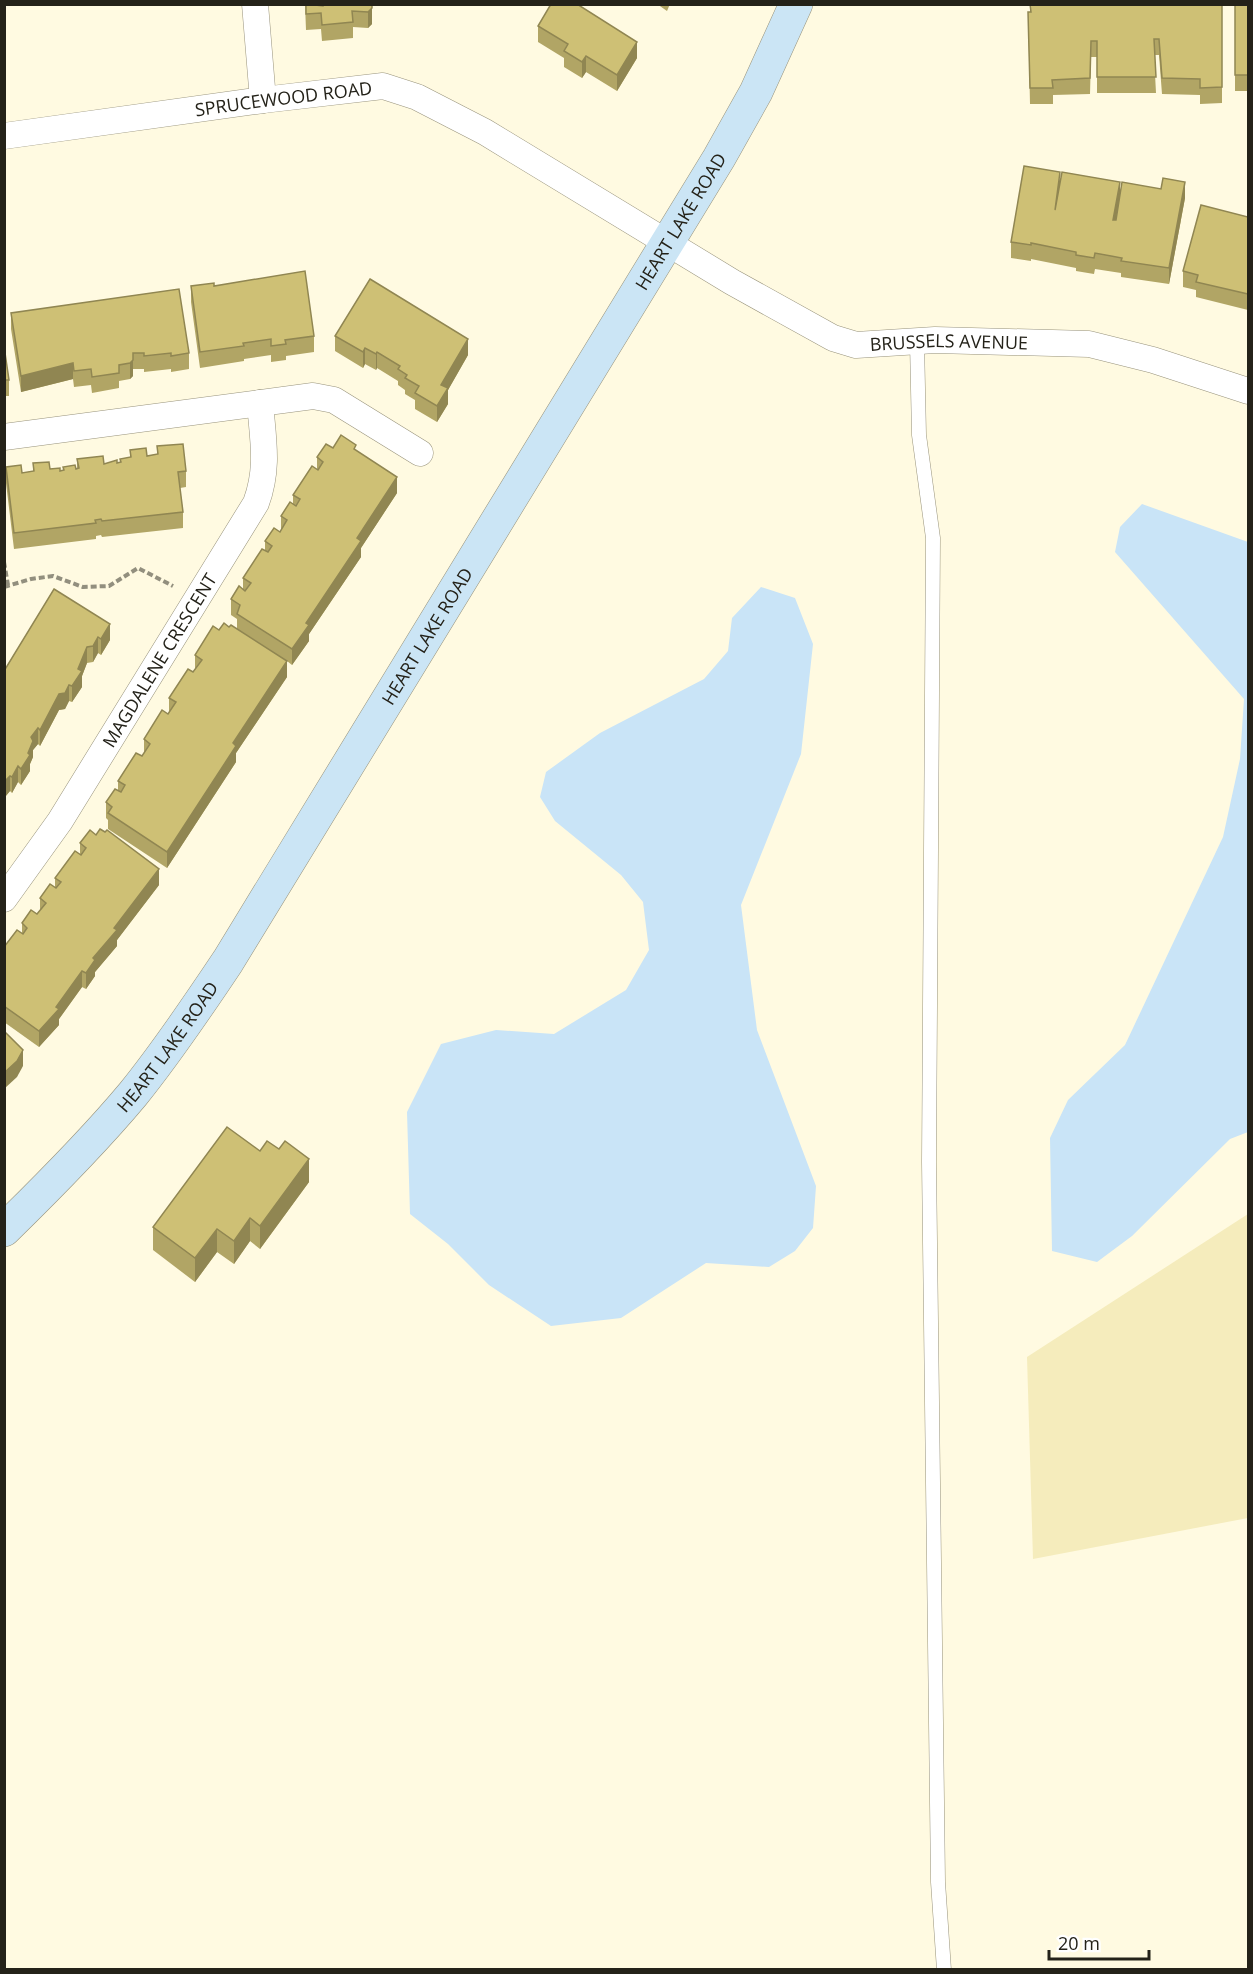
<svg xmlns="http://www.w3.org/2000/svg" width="1253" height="1974" viewBox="0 0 1253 1974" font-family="'Open Sans',sans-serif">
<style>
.green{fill:#f5ecbc}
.water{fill:#c9e4f7}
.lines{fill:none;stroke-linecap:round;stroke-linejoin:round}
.lane-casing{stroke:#98937c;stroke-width:15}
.street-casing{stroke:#98937c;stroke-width:27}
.secondary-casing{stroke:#98937c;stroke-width:34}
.path{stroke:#928f7e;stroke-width:4;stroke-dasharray:6 3;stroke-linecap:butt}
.lane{stroke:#fff;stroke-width:14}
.street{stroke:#fff;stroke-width:26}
.secondary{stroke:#cbe5f5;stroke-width:33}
.wall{fill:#b1a565}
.shaded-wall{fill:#908652}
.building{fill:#cec075;stroke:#908652;stroke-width:1.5}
.labels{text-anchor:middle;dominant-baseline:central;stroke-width:4.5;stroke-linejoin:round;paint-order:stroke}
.street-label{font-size:18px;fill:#242219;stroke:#fff}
</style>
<rect width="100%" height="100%" fill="#fffae1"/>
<polygon class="green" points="1248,1214 1248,1518 1033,1559 1027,1357"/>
<g class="water">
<polygon points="1142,504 1248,542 1248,1132 1230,1139 1132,1236 1097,1262 1052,1251 1050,1138 1068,1100 1125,1045 1223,837 1240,759 1244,699 1115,552 1120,527"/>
<polygon points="761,587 795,598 813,644 801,754 741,905 757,1030 816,1186 813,1228 795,1251 769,1267 706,1263 621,1318 551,1326 489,1285 448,1244 410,1214 407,1112 441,1044 496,1030 554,1034 626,990 649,950 643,902 621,875 555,821 540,797 546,772 600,733 704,679 728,651 732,618"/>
</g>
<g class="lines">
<g class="lane-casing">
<polyline id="lane" points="917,342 919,435 933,538 929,1162 938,1882 944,1970"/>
</g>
<g class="street-casing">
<g id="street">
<polyline points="255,4 263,100"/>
<path id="s1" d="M4,136L263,100L383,86L417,97L485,132L732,282L833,338L856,345L935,340L1089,344L1153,360L1248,391"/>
<polyline points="4,437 313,396 334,400 420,453"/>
<path id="s2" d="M4,899L60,821L256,503C269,468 263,440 260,403"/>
</g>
</g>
<g class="secondary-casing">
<g id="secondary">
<path id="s3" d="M4,1230C49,1186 93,1142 133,1094C167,1052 198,1006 228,961L719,158L756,92L796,4"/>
</g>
</g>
<g class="path">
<polyline points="4,562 8,585"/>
<polyline points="4,587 31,579 53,576 83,587 109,586 138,568 173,586"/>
</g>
<use href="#lane" class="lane"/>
<use href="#street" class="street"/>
<use href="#secondary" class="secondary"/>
</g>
<g class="wall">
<polygon points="305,4 322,5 372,4 372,24 368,28 353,27 353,38 322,41 321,29 306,30"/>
<polygon points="657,4 670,4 667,11"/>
<polygon points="1030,4 1222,4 1222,103 1200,104 1200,95 1162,94 1159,55 1154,55 1156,93 1097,93 1097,57 1091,57 1090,94 1053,95 1053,104 1030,104 1028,12 1030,12"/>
<rect x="1235" y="4" width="13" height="87"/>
<polygon points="538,26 637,58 617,91 586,72 582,78 564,67 564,58 538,42"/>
<polygon points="1060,181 1120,197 1185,198 1169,284 1121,277 1121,273 1095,269 1094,274 1076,271 1076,268 1031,259 1031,261 1011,258 1011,242"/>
<polygon points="1248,217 1248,310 1196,297 1196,290 1183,287 1183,271"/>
<polygon points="191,286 214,286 314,336 314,352 286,356 286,360 271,362 271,355 244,359 244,361 200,368 191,302"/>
<polygon points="11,313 189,353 189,369 171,372 171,369 144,372 144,369 133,369 133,376 130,379 119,381 119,388 92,393 91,385 74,387 73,379 21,392 11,329"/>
<polygon points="335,336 468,355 448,390 448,404 437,422 415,409 415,400 405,394 405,390 398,385 398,381 377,368 376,370 365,364 363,368 335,351"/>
<polygon points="4,346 9,380 9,396 4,396"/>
<polygon points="157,446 186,471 186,487 180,488 183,512 183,528 102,537 101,535 96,536 96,539 14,549 6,483 6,467 22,473 33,471 33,463 50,469 60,471 63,470 63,467 76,469 77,469 77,459 104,464 120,462 120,459 130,458 130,450 147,456 157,454"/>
<polygon points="333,448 356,451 397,493 361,548 361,557 309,634 309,641 292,665 287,661 287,677 236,753 236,762 167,868 108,829 108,820 106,818 106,802 118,790 118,781 144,754 144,739 169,713 169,698 195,671 195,655 219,630 229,627 237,629 237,619 231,615 231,599 243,589 243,578 265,551 265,541 280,532 281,530 281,516 293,504 293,495 317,469 317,457"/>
<polygon points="54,589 110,640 101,655 98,653 93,662 87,663 82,676 82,687 72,702 69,701 65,709 59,710 40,746 38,744 33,750 33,757 30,764 30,771 21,785 18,782 12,793 10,791 5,797 4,807 4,671"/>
<polygon points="80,843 159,885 117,940 117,946 95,972 95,976 86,989 82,987 59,1019 59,1025 39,1047 4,1022 4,947 22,933 22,923 37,914 40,911 40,898 55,887 55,878 80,854"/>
<polygon points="260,1151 309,1182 260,1249 250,1241 234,1264 217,1252 195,1282 153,1250 153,1227"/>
</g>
<g class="shaded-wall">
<polygon points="372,8 372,24 368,28 368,12"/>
<polygon points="637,42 637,58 617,91 617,75"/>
<polygon points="586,56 586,72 582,78 582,62"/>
<polygon points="1120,182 1120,198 1113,236 1113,220"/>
<polygon points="1185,182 1185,198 1169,284 1169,268"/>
<polygon points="468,339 468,355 448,390 448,404 437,422 437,406 441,385"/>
<polygon points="365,348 365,364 363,368 363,352"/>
<polygon points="377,352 377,368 376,370 376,354"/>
<polygon points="133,353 133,376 130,379 130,363"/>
<polygon points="73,363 73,379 21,392 21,376"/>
<polygon points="397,477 397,493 361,548 361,557 309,634 309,641 292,665 292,649 306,623 357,538"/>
<polygon points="110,624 110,640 101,655 101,639"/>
<polygon points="98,637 98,653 93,662 93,646"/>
<polygon points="87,647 87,663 82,676 82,687 72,702 72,686 78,669"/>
<polygon points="287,661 287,677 236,753 236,762 167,868 167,852 233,743"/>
<polygon points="69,685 69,701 65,709 59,710 40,746 40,730 59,694"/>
<polygon points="38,728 38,744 33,750 33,757 30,764 30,771 21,785 21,769 28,753 31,737"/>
<polygon points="18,766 18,782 12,793 12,777"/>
<polygon points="10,776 10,791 5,797 4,807 4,782"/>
<polygon points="159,869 159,885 117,940 117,946 95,972 95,976 86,989 86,973 93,958 114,928"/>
<polygon points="82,971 82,987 59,1019 59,1025 39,1047 39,1031"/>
<polygon points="23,1050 23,1066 17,1077 4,1089 4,1073"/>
<polygon points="309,1159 309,1182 260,1249 260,1226"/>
<polygon points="250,1218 250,1241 234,1264 234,1241"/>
<polygon points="217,1229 217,1252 195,1282 195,1258"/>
</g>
<g class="building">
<polygon points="306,4 323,6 323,4 372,4 372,8 368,12 352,11 353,22 322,25 321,13 306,14"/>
<polygon points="551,4 577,4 637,42 617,75 586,56 582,62 564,51 568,44 538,26"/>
<polygon points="1030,4 1222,4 1222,87 1200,88 1200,79 1162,78 1159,39 1154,39 1156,77 1097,77 1097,41 1091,41 1090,78 1052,80 1053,88 1030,88 1028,12 1031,12"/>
<rect x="1235" y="4" width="13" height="71"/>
<polygon points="1024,166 1060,172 1055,210 1062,172 1120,182 1113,220 1116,220 1122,182 1161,189 1163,178 1185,182 1169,268 1121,261 1122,258 1095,253 1094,258 1076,255 1076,252 1031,243 1031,245 1011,242"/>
<polygon points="1201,205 1248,217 1248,294 1196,282 1198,275 1183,271"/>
<polygon points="305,271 314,336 285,340 286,344 271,346 271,339 243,343 244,346 200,352 191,286 214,283 214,286"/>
<polygon points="370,279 468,339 441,385 448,388 437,406 415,393 419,386 405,378 407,375 398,369 400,366 377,352 376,354 365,348 363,352 335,336"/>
<polygon points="179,289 189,353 171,356 171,353 144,356 144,353 133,353 133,360 130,363 119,365 119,373 92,377 91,369 74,371 73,363 21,376 11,313"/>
<polygon points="4,346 9,380 4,380"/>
<polygon points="341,435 356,445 354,449 397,477 357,538 361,541 306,623 309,625 292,649 237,614 240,605 231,599 239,586 245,591 251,583 243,578 262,549 268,552 272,546 265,541 274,528 280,532 287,520 281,516 290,502 296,506 300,499 293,495 312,466 318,470 323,462 317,457 326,444 333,448"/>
<polygon points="183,444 186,471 178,472 183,512 102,521 101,519 95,520 96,523 14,533 6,467 21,465 22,473 34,471 33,463 49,462 50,469 60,468 60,471 64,470 63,467 75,465 76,469 79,468 77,459 103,456 104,464 117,460 117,463 121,462 120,459 131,457 130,450 146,448 147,456 158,454 157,446"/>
<polygon points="54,589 110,624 101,639 98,637 93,646 87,647 78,669 82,671 72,686 69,685 65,693 59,694 40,730 38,728 31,737 33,741 28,753 30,755 21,769 18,766 12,777 10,776 4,782 4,671"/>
<polygon points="224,623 229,627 231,625 287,661 233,743 236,746 167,852 108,813 112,807 106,802 115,789 121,792 125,785 118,781 136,753 142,756 150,744 144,739 162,710 168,714 176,702 169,698 188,669 193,672 202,660 195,655 213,626 219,630"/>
<polygon points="100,829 105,832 107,830 159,869 114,928 117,930 93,958 95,960 86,973 82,971 56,1007 59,1009 39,1031 4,1006 4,947 17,930 23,934 27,928 22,923 31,910 37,914 46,903 40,898 50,884 56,888 61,882 55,878 75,851 81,855 86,848 80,843 90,830 96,835"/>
<polygon points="4,1031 23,1050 17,1061 4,1073"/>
<polygon points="227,1127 260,1151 267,1141 279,1149 285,1141 309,1159 260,1226 250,1218 234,1241 217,1229 195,1258 153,1227"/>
</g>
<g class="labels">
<g class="street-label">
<text stroke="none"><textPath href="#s1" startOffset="282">SPRUCEWOOD ROAD</textPath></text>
<text stroke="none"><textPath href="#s3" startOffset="1218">HEART LAKE ROAD</textPath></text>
<text stroke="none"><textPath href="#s1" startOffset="1016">BRUSSELS AVENUE</textPath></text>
<text stroke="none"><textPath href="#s3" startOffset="732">HEART LAKE ROAD</textPath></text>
<text stroke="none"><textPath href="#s2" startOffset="285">MAGDALENE CRESCENT</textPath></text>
<text stroke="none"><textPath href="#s3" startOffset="246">HEART LAKE ROAD</textPath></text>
</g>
</g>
<rect width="1253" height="1974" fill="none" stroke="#242219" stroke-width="12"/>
<path d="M1049 1950v9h100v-9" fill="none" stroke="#242219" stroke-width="3"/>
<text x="1058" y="1950" font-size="18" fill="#242219" stroke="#ffffff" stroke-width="4.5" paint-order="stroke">20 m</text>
</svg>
